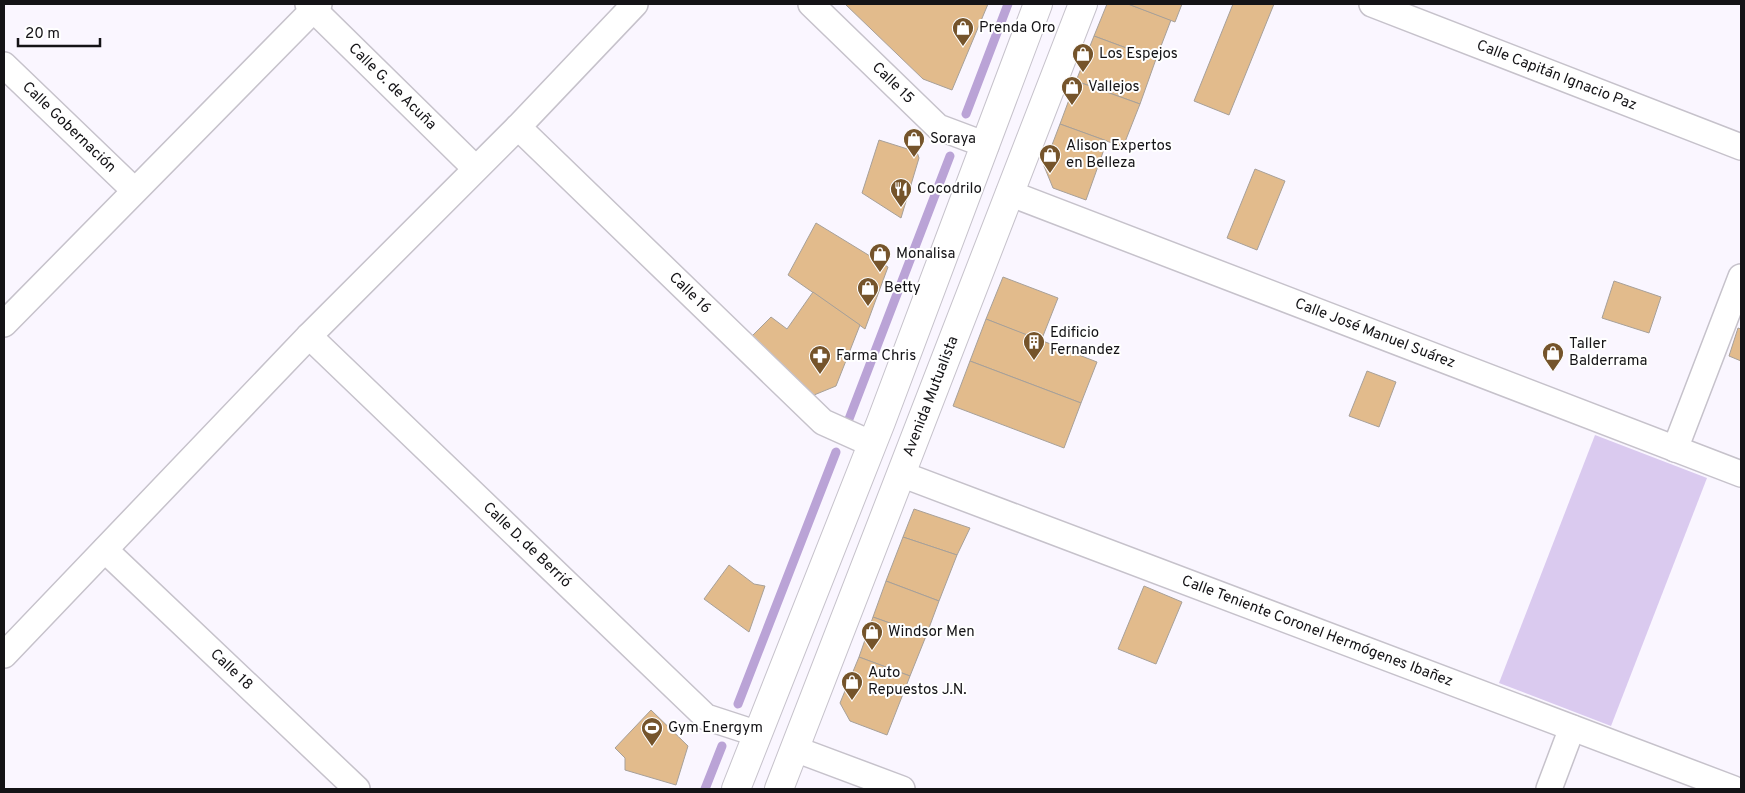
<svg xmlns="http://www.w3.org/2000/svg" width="1745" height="793" viewBox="0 0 1745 793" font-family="Overpass,sans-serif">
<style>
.green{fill:#dacaef}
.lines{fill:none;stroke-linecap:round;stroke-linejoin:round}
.stream{stroke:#baa3d6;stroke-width:9}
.building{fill:#e2bb8c;stroke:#a7a099}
.minor-casing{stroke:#c6c2cb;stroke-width:28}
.secondary-casing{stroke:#c6c2cb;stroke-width:30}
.minor{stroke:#fff;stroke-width:25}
.secondary{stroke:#fff;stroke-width:28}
.labels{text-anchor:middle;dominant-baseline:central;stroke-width:4;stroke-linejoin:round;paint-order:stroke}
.poi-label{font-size:15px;fill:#141316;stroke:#fff;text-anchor:start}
.street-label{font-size:15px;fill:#141316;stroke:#fff}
</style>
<rect width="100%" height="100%" fill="#faf6ff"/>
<polygon class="green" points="1595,435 1707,478 1611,726 1499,683"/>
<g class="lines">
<g class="stream">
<polyline points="966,114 1008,4"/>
<polyline points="849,419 950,156"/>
<polyline points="738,704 836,452"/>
<polyline points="705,789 722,746"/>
</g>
</g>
<g class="building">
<polygon points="845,4 988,4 952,90 923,79"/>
<polygon points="1107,4 1128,4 1171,20 1156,59 1094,36"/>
<polygon points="1128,4 1182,4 1175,22"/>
<polygon points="1233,4 1274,4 1229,115 1194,101"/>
<polygon points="1094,36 1156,59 1140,104 1076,81"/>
<polygon points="1076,81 1140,104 1123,147 1060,124"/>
<polygon points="1060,124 1107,141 1086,200 1053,188 1044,166"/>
<polygon points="879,140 917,152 919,158 901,218 862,193"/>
<polygon points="1255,169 1285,181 1257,250 1227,238"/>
<polygon points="816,223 888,267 865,329 788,275"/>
<polygon points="1003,277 1058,298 1041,341 986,319"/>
<polygon points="1614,281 1661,297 1649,333 1602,318"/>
<polygon points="813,292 860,325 836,386 814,395 751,337 771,317 787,329"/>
<polygon points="986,319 1097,362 1081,403 970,361"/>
<polygon points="1738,328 1741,329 1741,361 1729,356"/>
<polygon points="970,361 1081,403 1064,448 953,406"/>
<polygon points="1367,371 1396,382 1379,427 1349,416"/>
<polygon points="914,509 970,528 957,555 903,537"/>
<polygon points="903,537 957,555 939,601 886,581"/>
<polygon points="729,565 754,584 765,586 749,632 704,599"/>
<polygon points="886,581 939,601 926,636 873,617"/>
<polygon points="1144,586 1182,602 1156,664 1118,649"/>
<polygon points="873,617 926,636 910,676 859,657"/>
<polygon points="859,657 910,676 887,735 850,721 840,703"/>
<polygon points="651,710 688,746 676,785 625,770 625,758 615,748"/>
</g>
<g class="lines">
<g class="minor-casing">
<g id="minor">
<path id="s1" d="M308,4L475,168"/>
<path id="s2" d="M811,4L938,127L986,145"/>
<path id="s3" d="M1372,4L1741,147"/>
<path id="s4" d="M4,65L134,190"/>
<path id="s5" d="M518,127L823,422L872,444"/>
<path id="s6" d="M1009,193L1741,474"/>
<polyline points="4,324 319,4"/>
<path id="s7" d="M309,336L706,717L758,734"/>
<polyline points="1675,449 1741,277"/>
<path id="s8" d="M901,474L1734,789"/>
<path id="s9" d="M105,550L357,789"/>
<polyline points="4,655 309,336 518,127 635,4"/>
<polyline points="795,749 902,789"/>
<polyline points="1549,789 1572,728"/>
</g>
</g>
<g class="secondary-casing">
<g id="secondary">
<polyline points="736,789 881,422 1038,4"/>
<path id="s10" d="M779,789L1083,4"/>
</g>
</g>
<use href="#minor" class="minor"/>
<use href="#secondary" class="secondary"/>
</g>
<defs>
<g id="shop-pin" transform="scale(1.125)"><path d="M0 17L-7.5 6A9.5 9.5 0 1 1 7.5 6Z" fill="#75542b" stroke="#fff"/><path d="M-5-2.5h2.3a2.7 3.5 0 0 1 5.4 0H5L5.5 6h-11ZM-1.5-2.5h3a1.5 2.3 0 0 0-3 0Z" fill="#fff"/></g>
<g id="restaurant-pin" transform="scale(1.125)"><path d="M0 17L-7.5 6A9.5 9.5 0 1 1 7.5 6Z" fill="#75542b" stroke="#fff"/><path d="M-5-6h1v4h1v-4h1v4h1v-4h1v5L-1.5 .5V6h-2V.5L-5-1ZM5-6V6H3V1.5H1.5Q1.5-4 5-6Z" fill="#fff"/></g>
<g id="building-pin" transform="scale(1.125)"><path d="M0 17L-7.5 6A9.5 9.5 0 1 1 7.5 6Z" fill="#75542b" stroke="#fff"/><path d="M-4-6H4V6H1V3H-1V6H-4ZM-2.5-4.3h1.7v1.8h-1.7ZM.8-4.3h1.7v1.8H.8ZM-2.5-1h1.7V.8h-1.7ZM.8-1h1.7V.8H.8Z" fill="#fff"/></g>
<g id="pharmacy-pin" transform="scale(1.125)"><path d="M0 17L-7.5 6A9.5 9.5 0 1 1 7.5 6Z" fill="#75542b" stroke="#fff"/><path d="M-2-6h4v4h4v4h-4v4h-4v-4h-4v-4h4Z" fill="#fff"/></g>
<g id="stadium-pin" transform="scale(1.125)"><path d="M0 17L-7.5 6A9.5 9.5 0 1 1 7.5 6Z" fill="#75542b" stroke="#fff"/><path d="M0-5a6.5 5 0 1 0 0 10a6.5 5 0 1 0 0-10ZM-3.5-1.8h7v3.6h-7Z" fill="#fff"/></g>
</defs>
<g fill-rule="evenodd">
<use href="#shop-pin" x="963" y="28"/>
<use href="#shop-pin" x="1083" y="54"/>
<use href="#shop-pin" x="1072" y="87"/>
<use href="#shop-pin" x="914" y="139"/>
<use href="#shop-pin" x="1050" y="155"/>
<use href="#restaurant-pin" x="901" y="189"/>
<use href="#shop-pin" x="880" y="254"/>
<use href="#shop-pin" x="868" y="288"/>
<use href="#building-pin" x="1034" y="342"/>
<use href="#shop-pin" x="1553" y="353"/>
<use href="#pharmacy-pin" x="820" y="356"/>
<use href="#shop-pin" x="872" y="632"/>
<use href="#shop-pin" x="852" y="682"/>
<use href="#stadium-pin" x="652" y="728"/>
</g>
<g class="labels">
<g class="poi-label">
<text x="979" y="28">Prenda Oro</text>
<text x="1099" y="54">Los Espejos</text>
<text x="1088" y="87">Vallejos</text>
<text x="930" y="139">Soraya</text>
<text x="1066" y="146">Alison Expertos<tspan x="1066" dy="17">en Belleza</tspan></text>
<text x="917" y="189">Cocodrilo</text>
<text x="896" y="254">Monalisa</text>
<text x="884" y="288">Betty</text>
<text x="1050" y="333">Edificio<tspan x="1050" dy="17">Fernandez</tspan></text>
<text x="1569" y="344">Taller<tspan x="1569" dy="17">Balderrama</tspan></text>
<text x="836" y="356">Farma Chris</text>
<text x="888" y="632">Windsor Men</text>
<text x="868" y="673">Auto<tspan x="868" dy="17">Repuestos J.N.</tspan></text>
<text x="668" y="728">Gym Energym</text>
</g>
<g class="street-label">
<text stroke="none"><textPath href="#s3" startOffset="198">Calle Capitán Ignacio Paz</textPath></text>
<text stroke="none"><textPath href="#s2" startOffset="114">Calle 15</textPath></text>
<text stroke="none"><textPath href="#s1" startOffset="118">Calle G. de Acuña</textPath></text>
<text stroke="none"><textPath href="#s4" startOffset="90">Calle Gobernación</textPath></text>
<text stroke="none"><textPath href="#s5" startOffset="239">Calle 16</textPath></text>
<text stroke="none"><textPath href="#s6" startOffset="392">Calle José Manuel Suárez</textPath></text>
<text stroke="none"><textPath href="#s10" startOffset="421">Avenida Mutualista</textPath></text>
<text stroke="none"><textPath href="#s7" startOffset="302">Calle D. de Berrió</textPath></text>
<text stroke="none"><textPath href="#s8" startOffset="445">Calle Teniente Coronel Hermógenes Ibañez</textPath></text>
<text stroke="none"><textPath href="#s9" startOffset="174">Calle 18</textPath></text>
</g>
</g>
<rect width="1745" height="793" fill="none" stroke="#141316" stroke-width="10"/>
<path d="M18 38v8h82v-8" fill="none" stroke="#141316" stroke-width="2.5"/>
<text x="25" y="38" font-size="15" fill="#141316" stroke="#ffffff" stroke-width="4" paint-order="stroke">20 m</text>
</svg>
